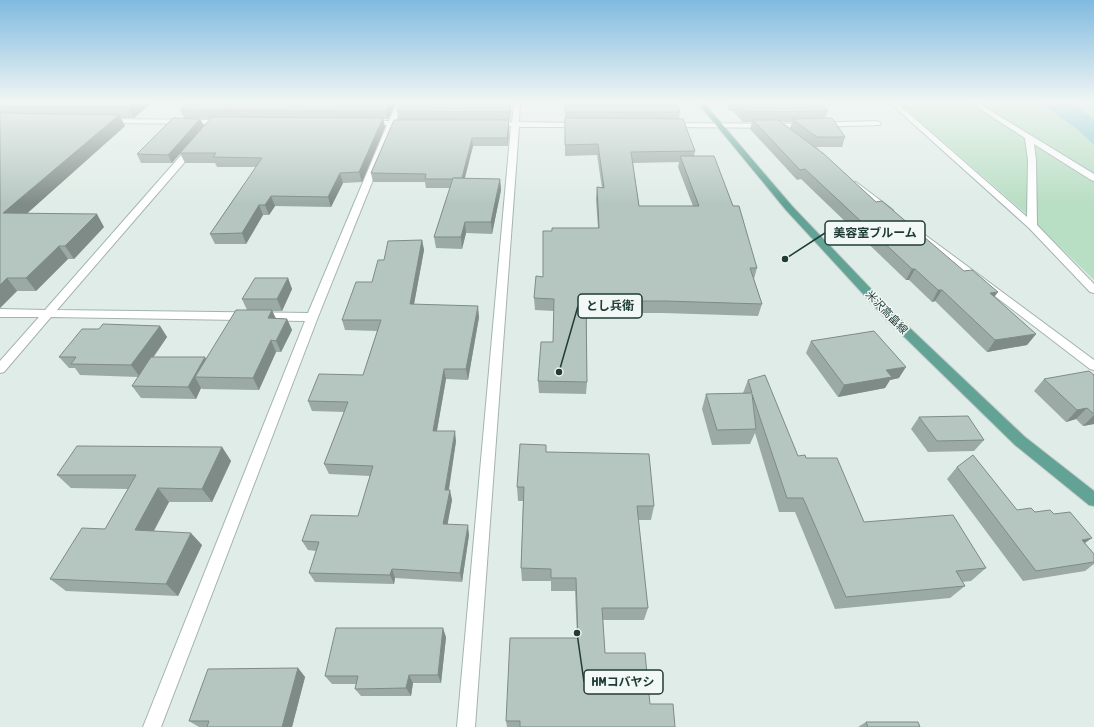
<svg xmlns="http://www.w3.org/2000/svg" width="1094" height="727" viewBox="0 0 1094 727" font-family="'Asap Condensed','Noto Sans JP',sans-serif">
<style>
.green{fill:#b8dec3}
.water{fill:#85c4d3}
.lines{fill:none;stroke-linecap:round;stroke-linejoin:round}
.minor-casing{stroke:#a3b4ae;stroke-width:2}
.major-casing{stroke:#c1c8c7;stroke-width:2}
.minor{fill:#fff;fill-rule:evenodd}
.major{fill:#63a395;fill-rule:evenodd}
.wall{fill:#9caaa5;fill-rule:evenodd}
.shaded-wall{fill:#7f8b86}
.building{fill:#b5c6c0;stroke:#7f8b86}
.labels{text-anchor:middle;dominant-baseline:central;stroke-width:3;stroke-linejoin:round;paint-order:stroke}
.street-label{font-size:11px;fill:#203c36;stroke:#f1f8f5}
.leader{fill:none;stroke:#203c36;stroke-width:1.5}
.callout-dot{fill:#203c36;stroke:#f1f8f5;stroke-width:1.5}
.callout{fill:#f1f8f5;stroke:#203c36;stroke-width:1.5}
.callout-label{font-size:12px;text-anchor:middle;font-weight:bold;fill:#203c36}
</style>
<rect width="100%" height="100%" fill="#e0ece7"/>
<polygon class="green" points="899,103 1094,103 1094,280 1026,214"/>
<polygon class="water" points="1040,103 1073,103 1094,119 1094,145 1077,129"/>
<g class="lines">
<g class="minor-casing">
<g id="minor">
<polygon points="397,103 403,103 396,121 407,121 411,123 407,125 395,125 318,317 161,727 143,727 305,321 51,317 4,372 0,373 0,361 39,317 0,317 0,309 45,310 190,145 193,145 197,147 196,149 57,310 308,313 387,125 367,125 363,123 367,121 389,121"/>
<polygon points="514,103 520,103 519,122 581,123 585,125 581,127 519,127 475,727 457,727 511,126 493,126 489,124 493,122 512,122"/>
<polygon points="890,103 897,103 1027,217 1028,160 1025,138 971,103 978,103 1094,174 1094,181 1091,180 1034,144 1036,160 1037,225 1094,284 1094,293 1090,292 1029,228"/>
<polygon points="104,119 225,120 229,122 225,124 107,123 103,121"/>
<polygon points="877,121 881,123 880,125 778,128 669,127 665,125 669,123 778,124"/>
<polygon points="856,182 893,210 893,214 887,214 853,187 853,183"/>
<polygon points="921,232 1094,360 1094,370 1090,369 918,237 916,235"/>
</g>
</g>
<g class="major-casing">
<polygon id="major" points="698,103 704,103 792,206 895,314 1025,437 1094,491 1094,506 1089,505 1015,445 887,320 786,210"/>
</g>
<use href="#minor" class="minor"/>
<use href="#major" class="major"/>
</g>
<g class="wall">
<polygon points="0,103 151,103 134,118 121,118 125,126 26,214 104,227 74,259 68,259 36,291 17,291 0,308"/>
<polygon points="188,103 396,103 388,119 383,119 385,127 362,182 343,183 331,207 275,206 269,215 263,215 246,244 215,244 210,234 256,167 217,167 215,163 185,163 180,153 172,163 141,163 137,154 200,119 204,126 211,119 184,118 180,110"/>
<path d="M565,103L680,112L679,119L695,151L694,156L757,268L754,279L762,304L758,316L663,313H587V382L586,394L539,393L538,381L553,342L554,311L535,310L534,298L543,277L552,231L598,228L596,199L597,187L602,188L597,155L565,156ZM679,162L678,167L693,206H639L633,163Z"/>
<path d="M726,103H822L828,111L825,118L845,137L842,147H816L876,202L994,297L1036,334L1027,345L987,352L935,301L932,302L909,280H906L801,179L797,180L750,129L752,122H743L733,111H729ZM781,122H792L790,128Z"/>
<polygon points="511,109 510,120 509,120 509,128 508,146 473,146 465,178 500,179 501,190 492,234 466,233 462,249 436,248 434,237 450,188 426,188 425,182 373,182 371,173 398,120 397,111"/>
<polygon points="422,240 424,250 414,304 479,317 468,380 446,379 437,431 456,441 449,490 452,500 447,524 469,535 462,582 395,578 394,584 315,582 309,573 316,551 308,550 302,541 358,516 370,476 329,474 324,464 344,412 312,411 308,401 363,375 377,331 345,330 342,320 372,282 384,260"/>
<polygon points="288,278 292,289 282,311 272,311 276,318 287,319 292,330 281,352 276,352 259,390 202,389 201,388 196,399 141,398 132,386 138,377 80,375 75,368 69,368 59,357 99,329 160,326 167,337 153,357 206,359 247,310 242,299"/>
<polygon points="811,341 899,378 890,380 885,388 838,397 806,353"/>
<polygon points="1094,375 1094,424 1083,426 1076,419 1066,422 1034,391 1044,379"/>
<polygon points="748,380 798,456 806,458 864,522 986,568 971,581 962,582 965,586 950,598 835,609 795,512 779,512 755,433 750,444 712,445 702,409 706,394 743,393"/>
<polygon points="919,417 984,440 974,451 928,452 911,429"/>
<polygon points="222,447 231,461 212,502 169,502 154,531 202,545 178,596 66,591 50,579 105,529 128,489 71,488 57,475"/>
<polygon points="546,452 654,506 651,520 638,520 648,608 644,620 603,620 605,653 650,704 675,727 507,727 506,721 577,638 575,591 551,591 551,581 522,581 521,568 523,501 518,501 517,487"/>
<polygon points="957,467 1017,510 1054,514 1085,543 1094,554 1094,564 1085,571 1023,581 947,479"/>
<polygon points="446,637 441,683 413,683 411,696 361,696 355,689 356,684 332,684 325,676"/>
<polygon points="298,668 305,677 292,727 199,727 189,721"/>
<polygon points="866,722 920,727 858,727"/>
</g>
<g class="shaded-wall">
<polygon points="133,103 151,103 134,118 128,107"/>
<polygon points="390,103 396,103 388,119 386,111"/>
<polygon points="511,103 511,109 510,120 510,112"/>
<polygon points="119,115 125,126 13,226 3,213"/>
<polygon points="383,118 385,127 362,182 359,172"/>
<polygon points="200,119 204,126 172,163 168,155"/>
<polygon points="509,120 509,128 508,146 507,138"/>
<polygon points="472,138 473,146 462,188 462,179"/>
<polygon points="340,173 343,183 331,207 328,197"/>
<polygon points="500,179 501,190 492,234 491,222"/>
<polygon points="271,196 275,206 269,215 265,205"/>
<polygon points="259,205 263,215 246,244 242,233"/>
<polygon points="97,214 104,227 74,259 65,246"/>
<polygon points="465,222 466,233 462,249 461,237"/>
<polygon points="422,240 424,250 412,315 410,304"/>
<polygon points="59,246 68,259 36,291 26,278"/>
<polygon points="912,269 915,269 909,280 906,280"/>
<polygon points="7,278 17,291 0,308 0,285"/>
<polygon points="288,278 292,289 282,311 277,299"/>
<polygon points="938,290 942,290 935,301 932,302"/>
<polygon points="998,292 990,303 990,293"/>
<polygon points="478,306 479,317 468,380 466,369"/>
<polygon points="272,310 277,322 268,318"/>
<polygon points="287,319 292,330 281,352 276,341"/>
<polygon points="160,326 167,337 140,377 131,365"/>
<polygon points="1036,334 1027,345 987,352 995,340"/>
<polygon points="271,340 276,352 259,390 253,378"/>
<polygon points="205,357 212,369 195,377 201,388 196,399 188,387"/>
<polygon points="906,367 899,378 890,380 885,388 838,397 844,385 886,370"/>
<polygon points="444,369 446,379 435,441 433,431"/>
<polygon points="1087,408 1076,419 1066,422 1077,410"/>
<polygon points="1094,415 1094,424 1083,426"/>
<polygon points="455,431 456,441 447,500 445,490"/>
<polygon points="222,447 231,461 212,502 202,489"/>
<polygon points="158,488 169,502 147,543 135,530"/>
<polygon points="450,490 452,500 446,533 443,524"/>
<polygon points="468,525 469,535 462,582 460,573"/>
<polygon points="191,533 202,545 178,596 166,584"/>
<polygon points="1092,538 1078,548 1082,540"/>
<polygon points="392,569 395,578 394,584 390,575"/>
<polygon points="443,628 446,637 441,683 438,675"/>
<polygon points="298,668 305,677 292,727 282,727"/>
<polygon points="409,675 413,683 411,696 406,688"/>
</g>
<g class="building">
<polygon points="0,103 133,103 128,107 0,107"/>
<polygon points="188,103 390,103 386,111 180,110"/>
<polygon points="400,103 510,103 510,112 397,111"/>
<polygon points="565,103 676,103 680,112 565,112"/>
<polygon points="736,103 822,103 828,111 746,112"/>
<polygon points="0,113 119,115 3,213 97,214 65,246 59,246 26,278 7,278 0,285"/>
<polygon points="212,117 383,118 359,172 340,173 328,197 271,196 265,205 259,205 242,233 210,234 262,158 213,157 216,153 180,153"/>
<polygon points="173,118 200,119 168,155 137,154"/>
<polygon points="565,118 683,119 695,151 631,152 639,206 699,206 680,156 714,156 733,206 739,206 757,268 750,268 762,304 665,301 586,301 587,382 538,381 541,342 553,342 554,299 534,298 536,276 543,277 543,231 552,231 552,228 599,228 597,187 604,188 598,144 565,145"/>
<polygon points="832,118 845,137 817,137 792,119"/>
<polygon points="394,120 509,120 507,138 472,138 462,178 453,178 453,179 425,179 426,174 371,173"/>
<polygon points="753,120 778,120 824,154 876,202 882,201 964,271 972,270 998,292 990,293 1036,334 995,340 942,290 938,290 915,269 912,269 805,169 800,170"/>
<polygon points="453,178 500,179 491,222 465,222 461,237 434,237"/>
<polygon points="422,240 410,304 478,306 466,369 444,369 433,431 455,431 445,490 450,490 443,524 468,525 460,573 392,569 390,575 309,573 319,542 302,541 311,515 358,516 373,466 324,464 348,402 308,401 319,374 363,375 381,320 342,320 356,282 372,282 378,260 384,260 388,241"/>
<polygon points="255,278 288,278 277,299 242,299"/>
<polygon points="236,310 272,310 268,318 287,319 276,341 271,340 253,378 195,377"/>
<polygon points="103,324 160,326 131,365 71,364 76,357 59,357 82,329 99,329"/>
<polygon points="874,331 906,367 886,370 892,377 844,385 811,341"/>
<polygon points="151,357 205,357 188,387 132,386"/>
<polygon points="1089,371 1094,375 1094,414 1087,408 1077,410 1044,379"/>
<polygon points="765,375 798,456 805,455 806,458 837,458 864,522 953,515 986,568 956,571 965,586 846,597 803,498 787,498 752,394 756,429 717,430 706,394 752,393 748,380"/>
<polygon points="968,416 984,440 937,441 919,417"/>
<polygon points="520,444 546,445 546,452 649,454 654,506 637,506 648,608 602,608 605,653 645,653 650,704 673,704 675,727 520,727 520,721 506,721 510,638 578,638 576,578 551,578 551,569 521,568 524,487 517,487"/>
<polygon points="77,446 222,447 202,489 158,488 135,530 191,533 166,584 50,579 82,528 105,529 136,475 57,475"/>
<polygon points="973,455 1017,510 1031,508 1035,512 1050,510 1054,514 1070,512 1092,538 1082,540 1094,554 1094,562 1036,571 957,467"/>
<polygon points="336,628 443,628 438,675 409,675 406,688 355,689 358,676 325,676"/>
<polygon points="298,668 282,727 207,727 209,721 189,721 208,669"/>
<polygon points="866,722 918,722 920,727 868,727"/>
</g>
<linearGradient id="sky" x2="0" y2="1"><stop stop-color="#80bae0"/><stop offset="0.5" stop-color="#f1f6f4"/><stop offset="1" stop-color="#f1f6f4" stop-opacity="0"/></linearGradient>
<rect width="1094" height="204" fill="url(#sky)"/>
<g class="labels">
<g class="street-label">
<text transform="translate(887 312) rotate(46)">米沢高畠線</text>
</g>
</g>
<path class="leader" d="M785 259L825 233M559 372L578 306M577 633L584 682"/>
<g class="callout-dot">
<circle cx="785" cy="259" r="4"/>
<circle cx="559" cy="372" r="4"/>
<circle cx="577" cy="633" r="4"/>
</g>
<g class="callout">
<rect x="825" y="221" width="100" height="24" rx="4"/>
<rect x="578" y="294" width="64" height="24" rx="4"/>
<rect x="584" y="670" width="79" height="24" rx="4"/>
</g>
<g class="callout-label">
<text x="875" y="237">美容室ブルーム</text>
<text x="610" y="310">とし兵衛</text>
<text x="623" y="686">HMコバヤシ</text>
</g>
</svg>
